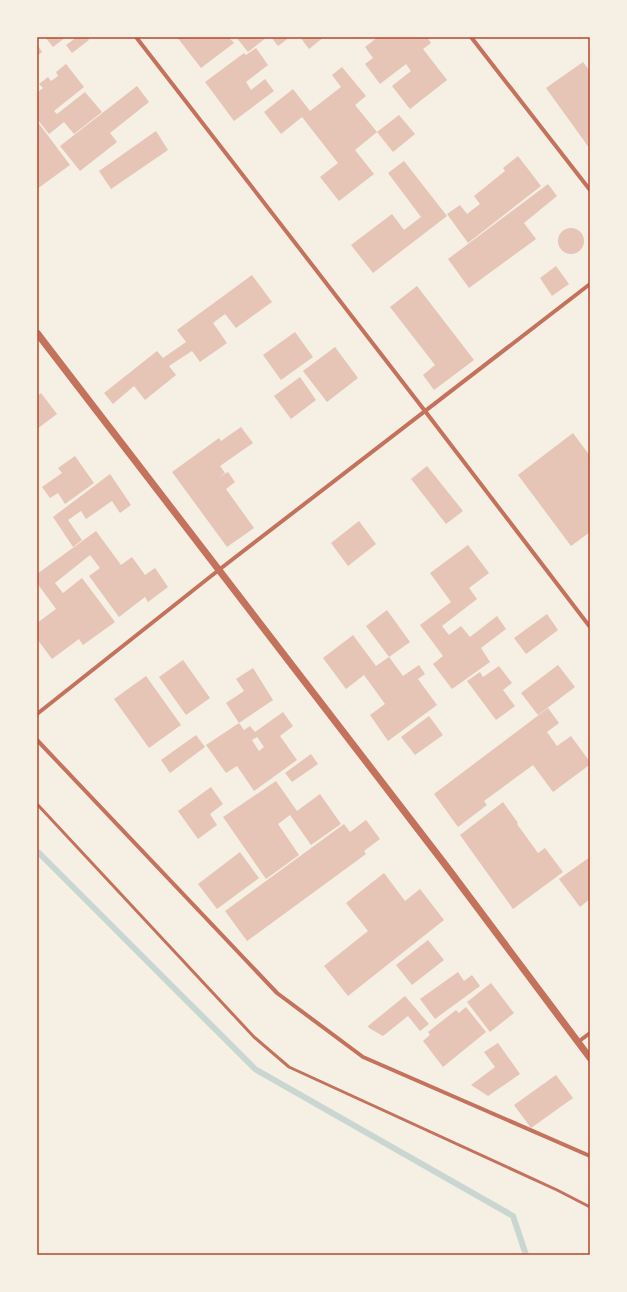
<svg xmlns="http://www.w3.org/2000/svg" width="627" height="1292" viewBox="0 0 627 1292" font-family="Poppins,sans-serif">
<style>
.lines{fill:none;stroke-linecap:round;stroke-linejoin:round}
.stream{stroke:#c9d6d2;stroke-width:6}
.building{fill:#e6c5b7;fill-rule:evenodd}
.service{stroke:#c5725c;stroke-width:3}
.minor{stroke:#c5725c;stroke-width:4}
.tertiary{stroke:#c5725c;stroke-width:7}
.neatline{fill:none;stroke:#b5482f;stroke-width:1.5}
</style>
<rect width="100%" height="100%" fill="#f6efe4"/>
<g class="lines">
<polyline class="stream" points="37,851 255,1069 513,1216 526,1255"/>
</g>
<g class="building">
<polygon points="45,37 66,37 53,47"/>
<polygon points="77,37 87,37 89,40 72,53 66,45"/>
<polygon points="177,37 229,37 234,43 201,68"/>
<polygon points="236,37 267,37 248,52"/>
<polygon points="271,37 290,37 278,46"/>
<polygon points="300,37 324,37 309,49"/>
<polygon points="378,37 427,37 431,43 423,49 447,80 410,109 392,86 411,71 406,64 380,84 365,64 373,58 365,47"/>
<polygon points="37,44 42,52 37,56"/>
<polygon points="256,48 268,65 246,82 251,90 265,79 274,91 234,121 205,82 244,53 246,55"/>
<polygon points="583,62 590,71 590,149 546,88"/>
<polygon points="66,64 84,87 54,111 57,114 85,92 102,112 74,134 64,122 49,134 37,119 37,93 43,88 39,84 48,77 51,81 58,76 56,72"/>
<polygon points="342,67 366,96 355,105 377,132 355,150 374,174 339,201 320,177 338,163 302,117 281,134 264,112 293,89 310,111 341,87 332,75"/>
<polygon points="137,86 149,102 110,133 117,142 80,171 60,146"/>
<polygon points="399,115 415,134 393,152 377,132"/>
<polygon points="37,121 70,165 37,189"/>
<polygon points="156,131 168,150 111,189 99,171"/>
<polygon points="518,156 541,186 468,243 447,214 460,205 467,214 480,204 474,196 505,171 503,168"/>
<polygon points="404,161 447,216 373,273 351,245 392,214 404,230 421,217 388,173"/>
<polygon points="548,184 557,196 524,223 536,239 469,288 448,259"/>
<circle cx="571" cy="241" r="13"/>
<polygon points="556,266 569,284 552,296 540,278"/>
<polygon points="252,275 272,302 236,328 225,314 213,323 227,343 200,362 192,351 169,366 176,375 145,400 134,386 113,404 104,393 157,351 163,358 186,342 177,330"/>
<polygon points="417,286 474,360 434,390 423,375 435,365 390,307"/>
<polygon points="295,332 313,357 281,380 263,355"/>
<polygon points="335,347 358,378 327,402 303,371"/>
<polygon points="300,377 316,400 291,419 274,396"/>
<polygon points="41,393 57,414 37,429 37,396"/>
<polygon points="241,427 253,443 220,466 225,473 218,478 228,472 235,482 226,489 254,528 227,547 172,472 219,438 221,441"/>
<polygon points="573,433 590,456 590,532 571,546 518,475"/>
<polygon points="75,456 94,483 65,504 58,493 50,498 42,487 62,473 58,468"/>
<polygon points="427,466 463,511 446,524 411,479"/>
<polygon points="110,474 131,505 120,513 112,501 86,519 81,511 68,520 82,540 73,547 53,517"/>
<polygon points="359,521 376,544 348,566 331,543"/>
<polygon points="96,531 121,565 132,557 145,575 155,568 168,587 148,602 145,597 119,617 89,576 100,568 90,555 55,583 63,593 82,578 115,622 83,645 79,639 52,659 37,639 37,623 56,609 37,583 37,574"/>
<polygon points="468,545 489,573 469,588 477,599 442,626 449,635 461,626 470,637 497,616 506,629 481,648 490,662 452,689 433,664 443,656 420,625 451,602 430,573"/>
<polygon points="387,610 410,642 389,657 403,676 419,665 425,674 418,679 437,705 388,741 370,715 385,704 364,675 346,689 323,658 353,635 376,666 389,657 366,626"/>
<polygon points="547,614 558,630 526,654 514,638"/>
<polygon points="183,660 210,698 186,715 159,677"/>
<polygon points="558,665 575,687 538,715 521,693"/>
<polygon points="499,666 512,683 503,690 515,706 496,720 467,681 480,672 483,677"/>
<path d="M253,668L273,700L239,723L244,730L250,726L255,732L283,712L293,726L280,736L297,760L254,791L237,766L226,773L206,745L239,723L226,703L244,691L236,679ZM257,737L264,747L259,751L252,740Z"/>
<polygon points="146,676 181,725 149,748 114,699"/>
<polygon points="548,708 559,723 547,732 557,746 571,736 590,762 590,768 588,766 553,792 533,765 484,801 487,805 458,827 434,794"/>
<polygon points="429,716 443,735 415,755 401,737"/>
<polygon points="196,735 205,747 170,773 161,760"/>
<polygon points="311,754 318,764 292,782 285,773"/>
<polygon points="276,781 297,811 320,794 341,824 311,845 290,815 278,824 299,855 266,879 223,817"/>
<polygon points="211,787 223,804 210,814 217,825 198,839 178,811"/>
<polygon points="503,802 518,823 517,824 538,853 545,848 563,872 513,909 460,835"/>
<polygon points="366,820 380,839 364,851 366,854 247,941 225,911 344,824 350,832"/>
<polygon points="240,852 259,878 217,909 198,884"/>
<polygon points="590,857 590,899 580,907 559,879"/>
<polygon points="384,873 405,901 420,889 444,920 348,996 324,966 368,931 346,903"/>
<polygon points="428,940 444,960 412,985 396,965"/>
<polygon points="458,972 464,981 472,975 480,986 435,1019 420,999"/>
<polygon points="491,983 514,1013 490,1032 467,1002"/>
<polygon points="405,996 429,1024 420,1031 408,1016 383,1036 369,1028 368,1026"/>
<polygon points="466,1007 486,1032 443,1067 423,1041 430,1035 428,1032 456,1010 459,1013"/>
<polygon points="498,1043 520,1074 488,1096 471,1085 495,1067 484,1052"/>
<polygon points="556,1075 573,1098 531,1128 514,1105"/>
</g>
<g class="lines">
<polyline class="service" points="37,804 254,1037 289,1067 557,1190 590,1207"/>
<g class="minor">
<polyline points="136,37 425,411 590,627"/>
<polyline points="471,37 590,190"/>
<polyline points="37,714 220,569 590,284"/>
<polyline points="37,740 277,993 363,1057 590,1156"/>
<polyline points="578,1042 590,1033"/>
</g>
<polyline class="tertiary" points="37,333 447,867 590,1058"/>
</g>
<rect width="627" height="1292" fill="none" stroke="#f6efe4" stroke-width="76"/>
<rect x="38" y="38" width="551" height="1216" class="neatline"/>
</svg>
